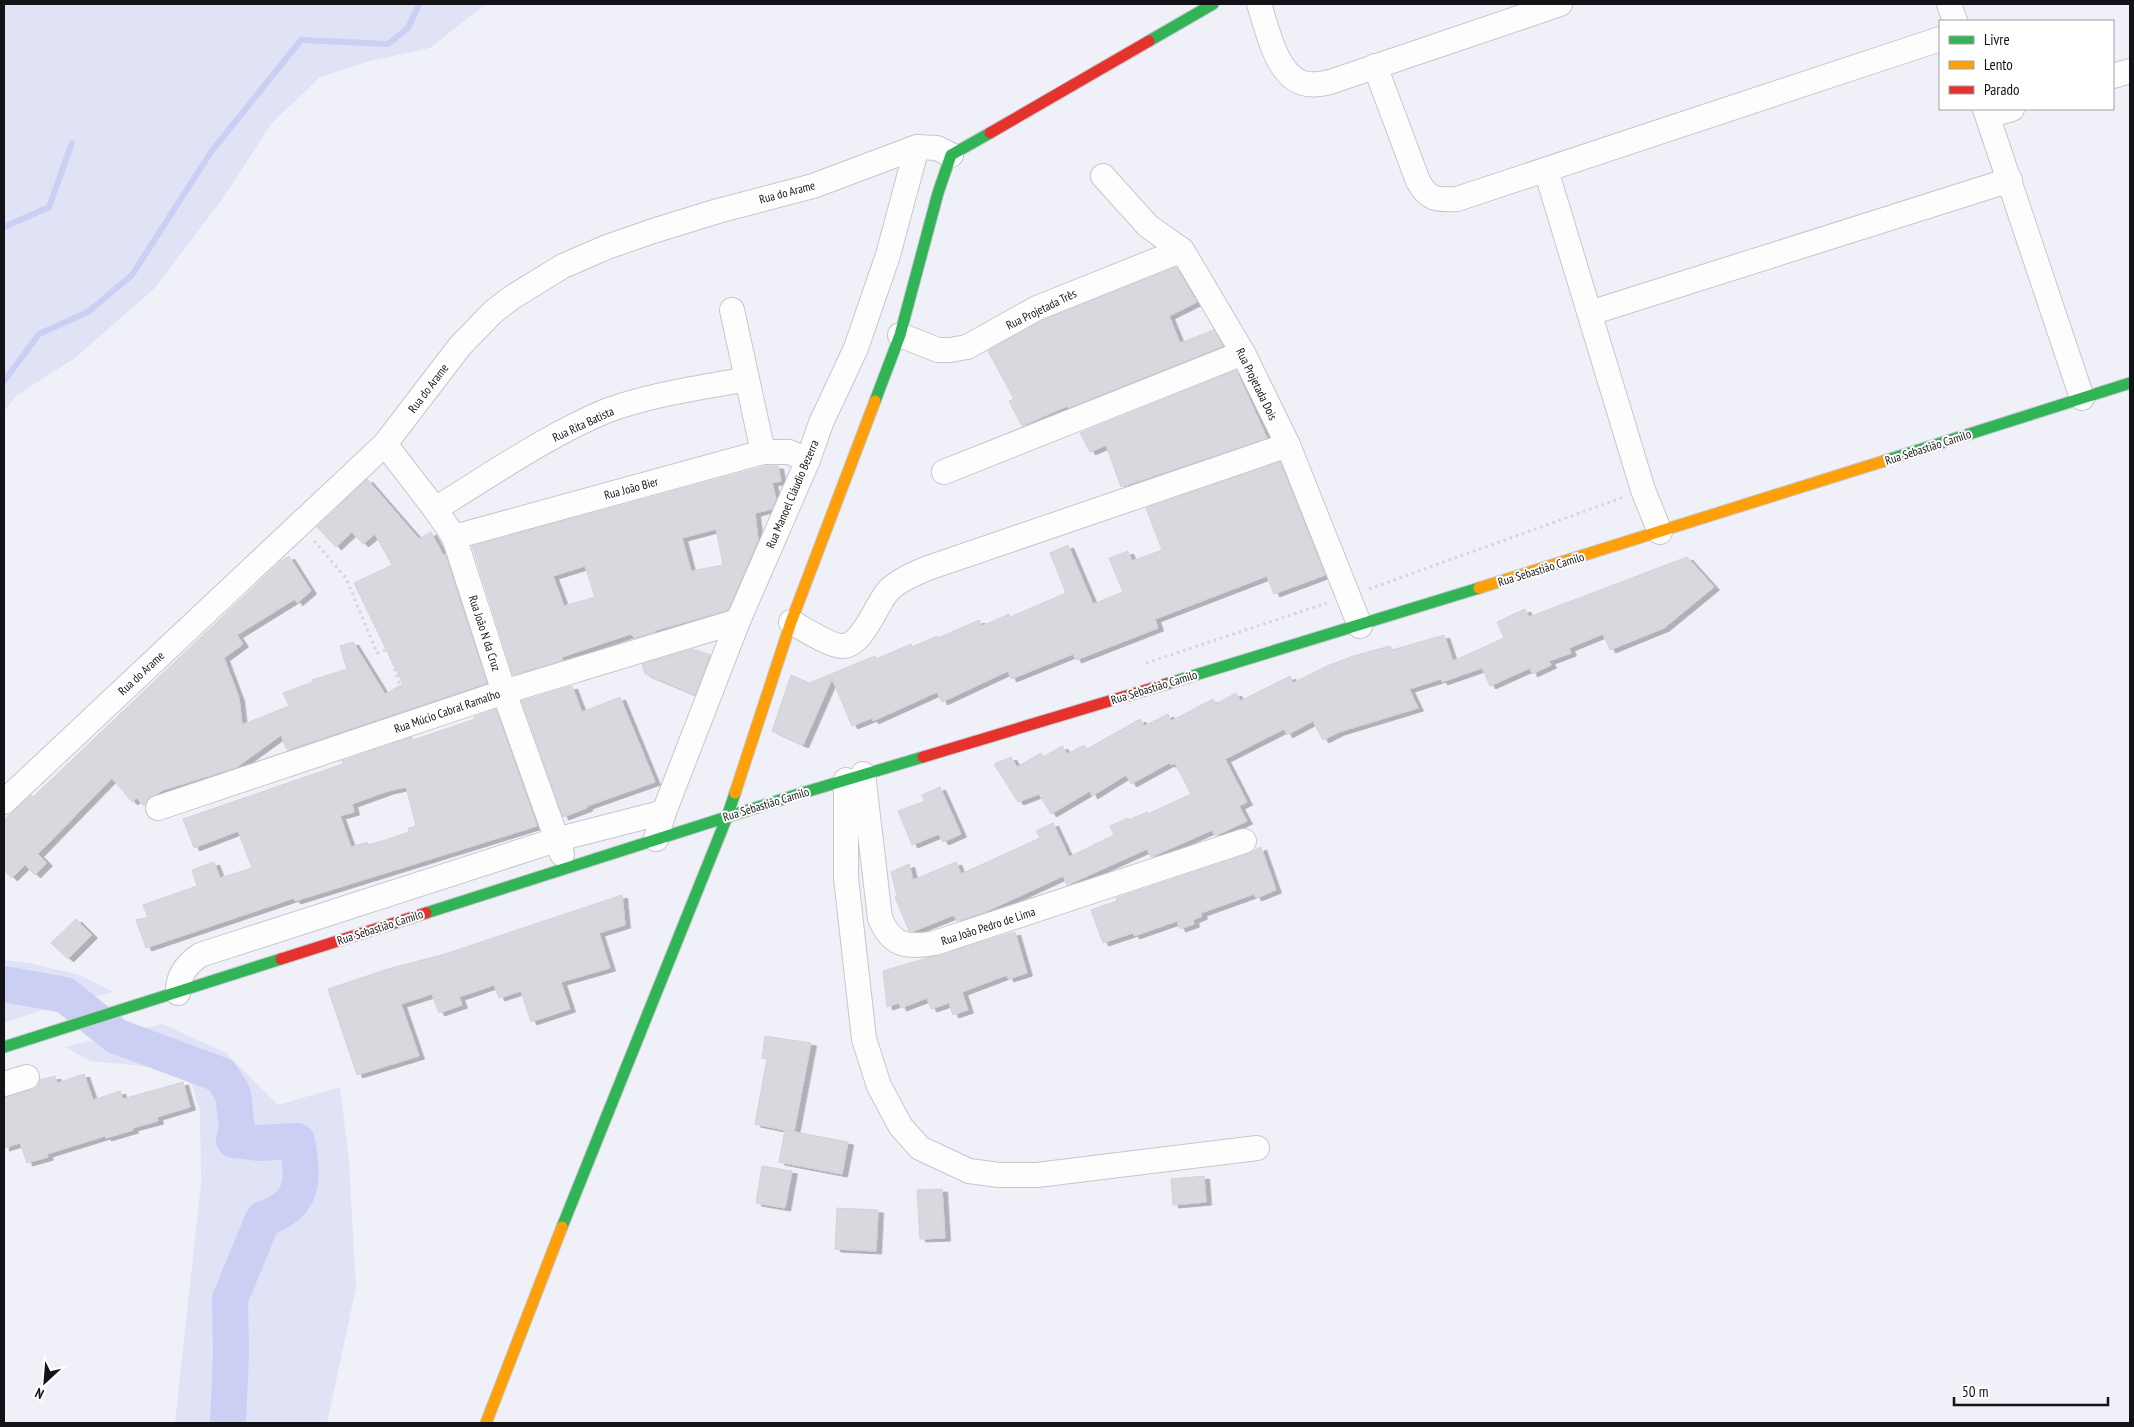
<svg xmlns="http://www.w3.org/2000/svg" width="2134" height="1427" viewBox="0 0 2134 1427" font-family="'PT Sans Narrow',sans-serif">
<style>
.green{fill:#e0e2f5}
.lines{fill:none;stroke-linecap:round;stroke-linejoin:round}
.stream{stroke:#cacff3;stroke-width:6}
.river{stroke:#cacff3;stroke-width:36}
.building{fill:#d8d9de;stroke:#d2d3d9;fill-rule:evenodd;filter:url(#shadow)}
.street-casing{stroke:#c6c7cc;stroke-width:26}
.fast-casing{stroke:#c6c7cc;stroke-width:13}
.slow-casing{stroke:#c6c7cc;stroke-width:13}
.jam-casing{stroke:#c6c7cc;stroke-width:13}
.path{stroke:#d4d5d7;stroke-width:3;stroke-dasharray:2.5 4;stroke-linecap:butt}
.street{stroke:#fdfdfe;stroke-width:24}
.fast{stroke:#30b455;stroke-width:11}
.slow{stroke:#ff9f0a;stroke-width:11}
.jam{stroke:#e5322d;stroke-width:11}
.labels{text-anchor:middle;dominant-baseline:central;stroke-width:4;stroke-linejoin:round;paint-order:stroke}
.street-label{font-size:12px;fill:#131317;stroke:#fff}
</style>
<defs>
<filter id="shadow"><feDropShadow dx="5.5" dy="3" stdDeviation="0" flood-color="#0004"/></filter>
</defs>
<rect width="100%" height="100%" fill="#f0f1f8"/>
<g class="green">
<polygon points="4,4 486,4 430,48 370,61 320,77 271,124 226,194 155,288 75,358 17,395 4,411"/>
<polygon points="4,960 29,963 80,975 114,992 51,1007 4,1023"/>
<polygon points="162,1024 225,1052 278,1105 340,1087 349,1161 356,1288 327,1423 175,1423 201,1183 200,1111 192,1085 175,1072 143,1066 90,1061 65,1047"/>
</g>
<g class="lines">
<g class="stream">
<polyline points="4,227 49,207 72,143"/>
<polyline points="4,381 39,334 88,312 132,275 211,152 301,40 388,44 408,28 419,4"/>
</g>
<path class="river" d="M4,984L65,995L116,1036L221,1075L233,1094L237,1128L234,1140L259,1143L297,1141C304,1180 305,1205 263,1219L230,1299L231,1355L228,1423"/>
</g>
<g class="building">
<polygon points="1176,267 1197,302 1169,316 1180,343 1214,330 1223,346 1068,408 1067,406 1022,426 1009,401 1014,399 988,351 1043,320"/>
<polygon points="1236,370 1267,438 1121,487 1106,445 1090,452 1080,433"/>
<polygon points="1280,462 1325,575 1274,594 1267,576 1155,619 1158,628 1076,660 1073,654 1011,679 1008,671 942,702 937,692 873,721 872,718 852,726 832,679 803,745 772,731 791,675 809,683 875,656 876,659 911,644 912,647 937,636 938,638 979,620 982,626 1009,614 1010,617 1066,593 1050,553 1068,545 1093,604 1123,592 1109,558 1128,551 1132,561 1162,550 1146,508"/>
<path d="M766,466H778L781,481L772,483L776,499L772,509L755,513L758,540L728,610L653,631L656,632L634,638L631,634L562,657L563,660L513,675L472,546ZM716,529L723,565L691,571L682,538ZM585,566L595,597L564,606L553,576Z"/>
<polygon points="367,479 419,539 431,532 443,555 445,554 487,683 287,750 281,735 237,767 163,790 148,799 144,806 137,798 132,802 112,778 38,854 47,863 35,875 25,865 12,878 4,870 4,820 31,795 33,797 281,561 289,556 311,591 297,603 295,599 237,635 243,644 224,658 239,698 242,725 289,706 283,693 313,682 312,680 347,669 340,646 353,642 385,694 403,684 354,583 392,565 375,534 363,544 352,532 336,547 317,527"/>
<polygon points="1687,557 1714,587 1664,628 1610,650 1603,634 1569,648 1571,653 1549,661 1551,665 1532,674 1530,668 1490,686 1482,668 1442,682 1441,679 1409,689 1418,708 1339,732 1323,740 1313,721 1287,735 1284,729 1225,759 1247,802 1239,806 1247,821 1215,836 1212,830 1151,857 1147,849 1067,885 1063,876 985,912 957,921 954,915 914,931 909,931 895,897 897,896 891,872 909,864 913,880 956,862 961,874 1040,838 1036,831 1053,823 1069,857 1114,835 1110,826 1128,818 1129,820 1147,812 1148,814 1191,794 1175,763 1171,765 1169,763 1131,784 1126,775 1092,796 1090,791 1051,814 1039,794 1018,802 994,764 1011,757 1017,767 1041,753 1043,757 1062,746 1067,754 1084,745 1087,749 1140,719 1144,726 1168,714 1171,721 1213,699 1216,704 1236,693 1240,701 1290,676 1293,683 1327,666 1353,656 1390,646 1392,650 1444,635 1453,661 1504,638 1497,622 1525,609 1529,617"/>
<polygon points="694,649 710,655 695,695 645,674 642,664"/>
<polygon points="572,686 582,712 620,697 655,782 587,806 587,808 563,817 522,701"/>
<path d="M496,709L537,826L295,901L294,898L146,948L136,920L148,917L143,905L197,886L192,870L214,862L220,878L252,868L238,831L194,848L183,819L343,764L342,761L412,737L413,740L475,719L474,717ZM406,787L416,826L408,828L409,832L385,840L368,845L367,842L351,847L340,816L354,812L352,804L388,791Z"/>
<polygon points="940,787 961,834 943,842 939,834 912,845 898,811 925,801 922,795"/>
<polygon points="1261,847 1276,890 1256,898 1254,894 1201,913 1202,916 1193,920 1194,924 1180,929 1177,921 1134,936 1133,933 1103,943 1091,910 1117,901 1116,898 1248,854"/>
<polygon points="622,895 625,925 599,933 610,968 561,982 570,1009 531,1022 521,991 499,998 494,985 459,997 462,1005 439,1013 432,994 401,1004 419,1056 357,1075 328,989 388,969 445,954"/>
<polygon points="76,919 92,935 68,959 51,943"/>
<polygon points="1015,932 1027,973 1008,979 1007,975 962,992 968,1010 953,1015 949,1003 931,1009 927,998 901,1008 899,1003 887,1007 883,971"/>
<polygon points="765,1036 811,1043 794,1132 755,1124 767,1059 762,1058"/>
<polygon points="84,1074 93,1100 120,1091 123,1099 183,1082 190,1107 157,1117 158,1121 132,1128 133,1130 106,1138 105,1136 47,1154 48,1157 27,1163 20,1143 4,1148 4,1097 31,1090 37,1087 40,1080 55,1076 57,1083"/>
<polygon points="785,1130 848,1142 842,1174 779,1162"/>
<polygon points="762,1166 792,1171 785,1208 756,1203"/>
<polygon points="1204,1176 1206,1202 1173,1205 1171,1179"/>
<polygon points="942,1189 945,1238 920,1239 917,1190"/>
<polygon points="837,1208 878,1210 876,1251 835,1249"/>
</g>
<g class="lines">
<g class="street-casing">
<g id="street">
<path d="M1259,4C1267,28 1276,75 1303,83C1312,86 1321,84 1330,82L1560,4"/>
<polyline points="1949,4 1955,21"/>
<path d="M1375,66L1418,181C1428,200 1437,200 1457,199L1940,39"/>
<polyline points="2113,76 2130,71"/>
<polyline points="1985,109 2082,398"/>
<polyline points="1988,116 2012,109"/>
<polyline points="1546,170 1643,490 1660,532"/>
<polyline points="1103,176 1148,226 1182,250 1243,353 1288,445 1360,626"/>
<polyline points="732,310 763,452"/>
<polyline points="1590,313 2010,180"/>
<polyline points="900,335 938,350 950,350 967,347 1037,308 1182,250"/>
<polyline points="385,444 435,509 454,537 504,692 562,854"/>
<polyline points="944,472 1243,353"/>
<path d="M435,509C491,475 546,436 606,411C651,394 700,388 747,379"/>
<polyline points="454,537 763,452 789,452 808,460"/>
<path d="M791,622C803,628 831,647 843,646C863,645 876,605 888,591C899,580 914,574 928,568L1288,445"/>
<path d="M863,774L880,918C891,946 907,948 935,943L1244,841"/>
<polyline points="846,780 846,878 864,1039 879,1086 901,1127 920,1148 969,1171 999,1175 1037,1175 1257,1148"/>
<polyline points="4,802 385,444 460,346 493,312 511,298 563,266 607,247 653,231 718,211 813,186 917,147 937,148 951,155"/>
<polyline points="158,808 504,692 738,621"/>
<polyline points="656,839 664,812 738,621 808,460 821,423 856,348 888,255 917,147"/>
<path d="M178,993C177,976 187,964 200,955L559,839L664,812"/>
<polyline points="4,1084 27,1077"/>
</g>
</g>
<g class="fast-casing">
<g id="fast">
<polyline points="1149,41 1213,4"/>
<polyline points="875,401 900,335 938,193 951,155 990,133"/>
<polyline points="1884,461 2130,383"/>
<polyline points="1166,684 1479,588"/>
<polyline points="426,913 802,793 923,757"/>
<polyline points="4,1047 281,959"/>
<polyline points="562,1227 727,817 735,793"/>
</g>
</g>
<g class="slow-casing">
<g id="slow">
<polyline points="1479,588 1884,461"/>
<polyline points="735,793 791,622 875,401"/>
<polyline points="486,1423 562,1227"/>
</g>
</g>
<g class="jam-casing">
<g id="jam">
<polyline points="990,133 1149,41"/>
<polyline points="923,757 1166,684"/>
<polyline points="281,959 426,913"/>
</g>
</g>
<g class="path">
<polyline points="314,541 346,578 377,653 388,649 406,703"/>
<polyline points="1369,589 1624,497"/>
<polyline points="1146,663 1327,603"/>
</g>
<use href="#street" class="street"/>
<use href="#fast" class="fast"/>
<use href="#slow" class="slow"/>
<use href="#jam" class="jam"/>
</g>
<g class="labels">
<g class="street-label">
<text transform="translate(787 192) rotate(-15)">Rua do Arame</text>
<text transform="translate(1041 309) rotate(-26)">Rua Projetada Três</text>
<text transform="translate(1257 384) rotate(64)">Rua Projetada Dois</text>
<text transform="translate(428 388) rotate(-53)">Rua do Arame</text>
<text transform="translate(583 424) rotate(-25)">Rua Rita Batista</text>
<text transform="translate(1928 447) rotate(-18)">Rua Sebastião Camilo</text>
<text transform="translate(631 488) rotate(-15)">Rua João Bier</text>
<text transform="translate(792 494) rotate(-67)">Rua Manoel Cláudio Bezerra</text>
<text transform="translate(1541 569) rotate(-17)">Rua Sebastião Camilo</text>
<text transform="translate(485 633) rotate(72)">Rua João N da Cruz</text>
<text transform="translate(141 673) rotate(-43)">Rua do Arame</text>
<text transform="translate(1154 687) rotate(-17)">Rua Sebastião Camilo</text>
<text transform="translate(447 711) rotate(-19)">Rua Múcio Cabral Ramalho</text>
<text transform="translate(766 804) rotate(-17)">Rua Sebastião Camilo</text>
<text transform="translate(988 926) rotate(-18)">Rua João Pedro de Lima</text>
<text transform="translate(380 927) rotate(-18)">Rua Sebastião Camilo</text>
</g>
</g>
<rect width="2134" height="1427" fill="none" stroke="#131317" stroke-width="10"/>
<rect x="1939" y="20" width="175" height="90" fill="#ffffff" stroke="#a1a1a2"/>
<rect x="1949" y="36" width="25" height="8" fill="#30b455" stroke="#a1a1a2"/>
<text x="1984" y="45" font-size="15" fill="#131317">Livre</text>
<rect x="1949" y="61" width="25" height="8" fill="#ff9f0a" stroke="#a1a1a2"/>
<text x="1984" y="70" font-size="15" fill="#131317">Lento</text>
<rect x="1949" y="86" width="25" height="8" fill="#e5322d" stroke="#a1a1a2"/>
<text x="1984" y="95" font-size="15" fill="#131317">Parado</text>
<g transform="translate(45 1382) rotate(206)" stroke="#ffffff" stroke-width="4" paint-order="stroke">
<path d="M0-4L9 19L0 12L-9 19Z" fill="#131317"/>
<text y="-8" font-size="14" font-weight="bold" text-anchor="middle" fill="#131317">N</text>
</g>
<path d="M1954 1397v8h154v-8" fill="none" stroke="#131317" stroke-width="2.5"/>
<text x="1962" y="1397" font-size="15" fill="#131317" stroke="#ffffff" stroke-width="4" paint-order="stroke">50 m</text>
</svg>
